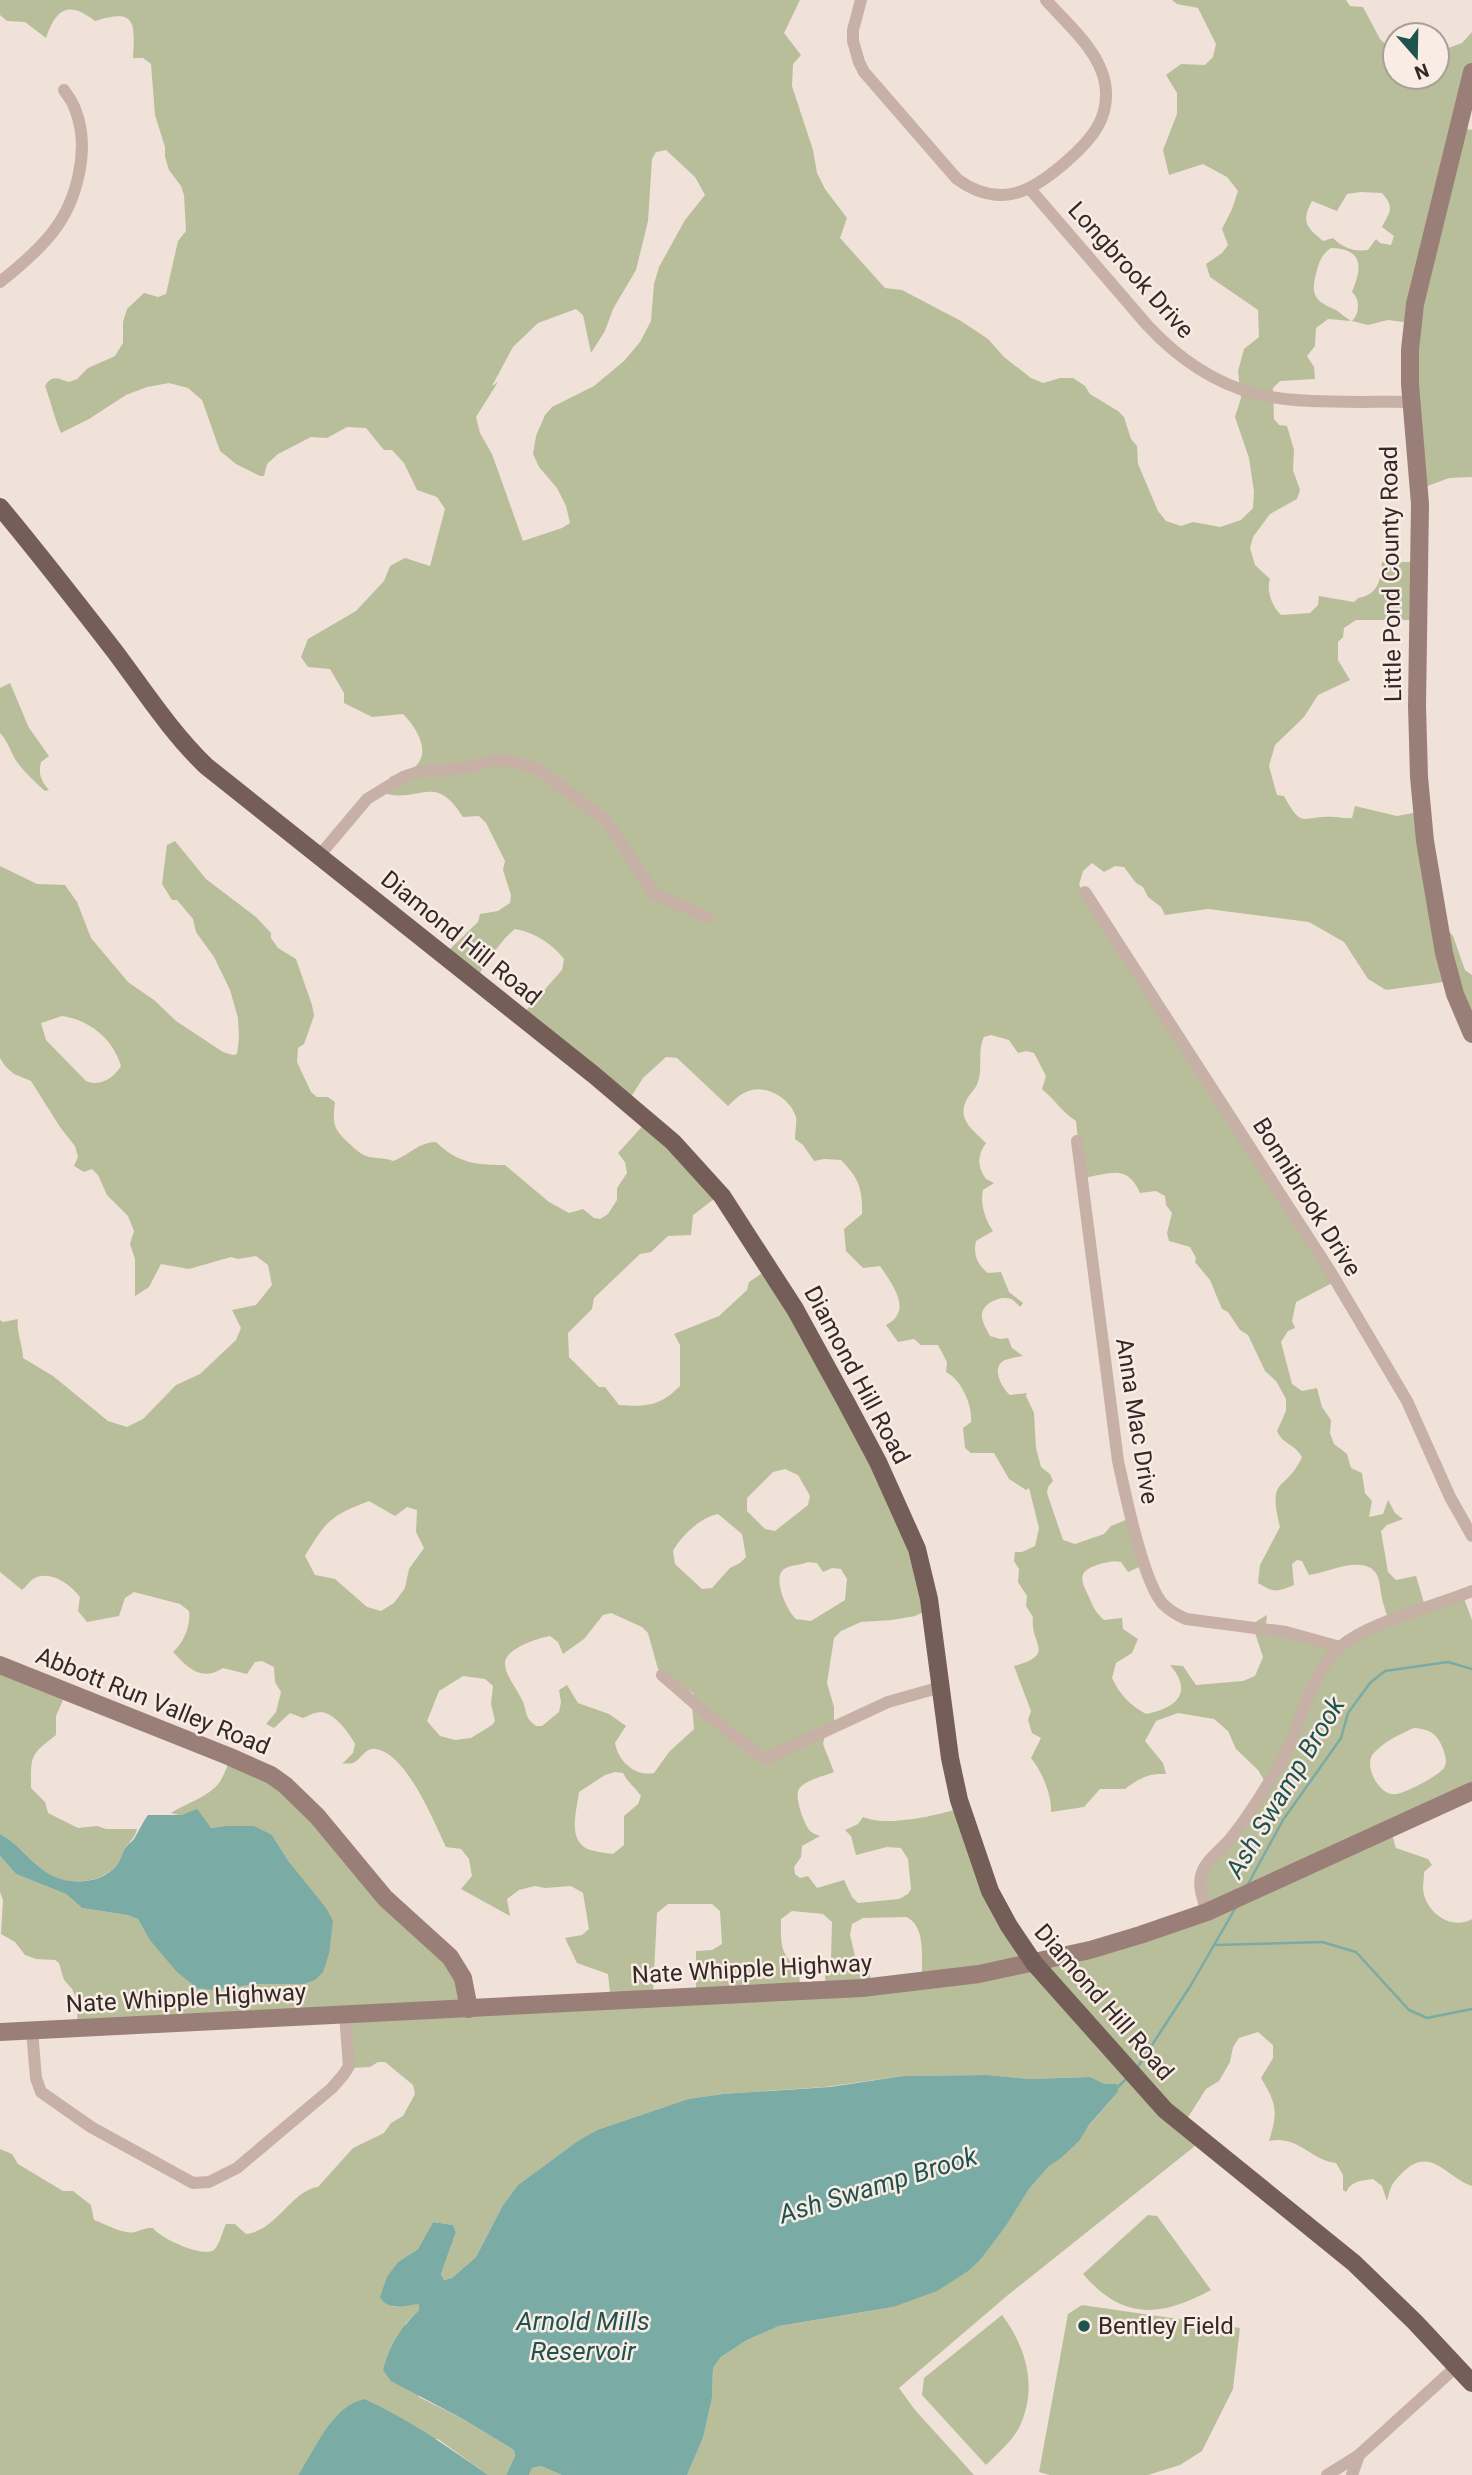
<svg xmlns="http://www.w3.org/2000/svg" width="1472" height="2475" viewBox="0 0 1472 2475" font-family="Roboto,sans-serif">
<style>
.green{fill:#b8be9a;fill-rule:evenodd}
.water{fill:#7aaba5}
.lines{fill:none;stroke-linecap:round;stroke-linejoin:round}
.stream{stroke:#7aaba5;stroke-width:2.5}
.street{stroke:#c7b0a6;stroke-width:12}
.secondary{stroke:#9a7f78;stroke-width:18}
.primary{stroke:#755d58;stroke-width:18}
.poi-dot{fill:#1f534e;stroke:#f8ece5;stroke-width:2.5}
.labels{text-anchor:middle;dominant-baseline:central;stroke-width:5;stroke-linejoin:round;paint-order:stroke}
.street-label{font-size:24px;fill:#342927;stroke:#f8ece5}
.poi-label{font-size:24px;fill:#342927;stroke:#f8ece5;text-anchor:start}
.water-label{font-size:26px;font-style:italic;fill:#1f534e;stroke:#f8ece5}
</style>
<rect width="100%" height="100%" fill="#f0e2d9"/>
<g class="green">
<path d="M0,0H800L784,33L801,55L793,64L792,86L813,150L817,173L825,189L847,218L840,238L885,288L902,290L961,321L988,339L1004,357L1031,378L1043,383L1060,378H1073L1085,386L1090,394L1118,411L1124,417L1131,439L1137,446L1138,464L1158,511L1166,521L1181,526L1193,522L1220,527L1241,520L1253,508L1254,492L1249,458L1235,417L1241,398L1238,371L1244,349L1259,337L1258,310L1210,277L1206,264L1222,253L1228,245L1222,229L1232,209L1238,191L1227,177L1203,164L1169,175L1163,150L1177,114V93L1166,75L1181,64L1205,65L1213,57L1216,44L1198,8L1177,4L1172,0H1346L1350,6L1363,7L1380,39L1395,52V77H1437V52L1462,43L1472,32V69L1458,127L1472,130V477L1449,478L1417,490L1411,323L1388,320L1368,325L1352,321C1360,313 1360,299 1352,292C1362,268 1364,249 1331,248C1322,254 1320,260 1317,270C1311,292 1312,300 1334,309C1339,311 1345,318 1352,321L1328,319L1316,328L1315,346L1307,356L1314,367L1315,379L1280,381L1273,388L1274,419L1279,425L1287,426L1294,450L1293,470L1300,490L1297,499L1270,514L1253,537L1250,548L1255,565L1270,579C1266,591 1272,606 1281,615L1310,613L1318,605L1319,596L1354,602L1358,598C1378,595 1381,580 1382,562H1415L1414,620H1356L1344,628L1343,637L1338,642V660L1350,680L1318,695L1304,717L1275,745L1269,766L1277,795L1284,796C1303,831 1302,815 1335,817C1341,817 1345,819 1352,818L1355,806L1397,816L1418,812L1438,918L1453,936L1465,970L1472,975V1033L1444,982L1386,990L1368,979L1344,942L1309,922L1208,909L1165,915L1161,907L1148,897L1143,887L1136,883L1124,867L1115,866L1104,872L1092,863L1083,871L1079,885L1336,1281L1296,1302L1292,1321L1295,1328L1288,1331L1281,1342L1292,1384L1302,1391L1317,1388L1322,1407L1331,1420L1330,1433L1334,1444L1347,1454L1351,1468L1362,1473L1365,1493L1372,1501L1369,1517L1383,1514L1388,1500L1395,1513L1403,1519L1387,1525L1381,1531L1388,1572L1396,1580L1416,1576L1425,1606L1462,1593L1472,1620V1789L1390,1828L1396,1848L1428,1859L1432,1865L1424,1872C1424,1878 1423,1884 1423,1889C1425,1912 1451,1931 1472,1919V2186C1446,2177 1431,2145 1403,2172C1392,2183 1391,2185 1387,2201L1382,2186L1373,2179C1361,2181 1353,2180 1346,2192L1343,2190V2175L1336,2163C1311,2161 1299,2135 1269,2141C1278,2112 1277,2104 1261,2078L1273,2058V2045L1258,2032L1239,2038L1233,2047L1230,2062L1219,2081L1206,2089L1185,2122L1200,2142L1008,2295L899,2388L915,2410L974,2475H687L703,2438L712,2398L713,2368L721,2357L747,2340L779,2326L893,2307L981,2259L1006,2226L1029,2189L1049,2166L1060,2159L1118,2092L1110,2084H1105L1090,2077L1030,2079L987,2075L903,2076L825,2087L723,2094L688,2099L597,2130L579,2140L518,2185L503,2205L476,2257L452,2278L444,2280L441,2274L456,2232L453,2225L433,2222L418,2249L398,2262L393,2307L420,2303L419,2310L405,2324L419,2397L463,2419L514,2450L515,2456L506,2475H488L438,2439L311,2457L298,2475H0V2149L12,2154L18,2164L63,2191H73L91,2205L94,2220C106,2224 123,2235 135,2232C142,2230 144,2228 153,2228C160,2238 202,2258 214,2250C220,2244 222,2232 226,2224H235L246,2234C276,2231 292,2190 318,2187L353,2148L384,2133L391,2123L403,2116L415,2094L413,2085L385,2062H378L370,2067L350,2068L341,2013L78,2025L76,1998L72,1989L64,1980L59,1963L55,1960L36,1959L25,1955L15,1942L1,1934L3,1900L0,1892V1856L16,1874L66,1894L82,1908L127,1915L138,1919L149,1939L214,1990L322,1971L329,1954L289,1862L272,1835L225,1826L211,1828L204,1821L171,1813C186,1803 207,1798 219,1783C224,1776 227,1766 231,1757L285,1782L450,1955L467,2004L610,1993L608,1974L577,1963L565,1938L582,1935L589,1929L583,1893L571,1886L545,1888L535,1886L519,1890L507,1899L510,1916L461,1889L472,1876L469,1859L461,1849L446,1847C434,1822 407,1754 376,1749C365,1747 362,1759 353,1763C350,1764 346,1763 342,1764L353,1753L355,1744C349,1733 335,1713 321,1712C315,1712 308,1716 303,1718L290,1713L274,1728L266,1724L276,1712L281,1692L275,1682L274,1667L262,1661L255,1662L247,1674L223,1668C201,1682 188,1668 173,1652C184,1642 191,1625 189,1611L180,1604L134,1592L125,1598L119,1616L87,1622L78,1611L80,1597C71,1585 51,1570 35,1578C30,1580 26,1587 22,1590L0,1572V1320L3,1322L18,1319C16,1332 23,1345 23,1358L53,1376L108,1421L127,1427L143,1419L176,1385L200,1374L236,1340L241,1328L232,1310L256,1305L272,1285L268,1265L256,1256L238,1259L231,1257L189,1269L161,1264L149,1287L135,1296V1259L130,1244L134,1231L128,1216L107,1195L98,1175L92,1169L84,1172L74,1166L78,1157L75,1146L60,1127L31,1081L14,1074L5,1066L0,1058V866L37,884L65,885L77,902L91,938L128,982L154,1000L176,1021L223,1052L233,1055L237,1054L239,1038L238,1018L230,990L214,957L196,932L193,919L177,900H172L162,884L167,845L175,841L206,879L256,917L271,933V938L278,948L296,959L312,1005L314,1016L304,1044L298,1048L297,1062L311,1092L317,1097H328L335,1102C332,1126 334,1130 352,1146C356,1150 361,1154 366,1156C375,1159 383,1157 393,1161C411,1154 417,1143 436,1142C458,1163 475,1165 505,1165L549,1202L569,1213L583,1209L594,1218L600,1219L608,1214L617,1200V1188L627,1173L625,1162L618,1153L649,1119L718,1196L693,1215L691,1235L668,1236L651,1252L640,1254L594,1298L592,1309L568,1333L569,1357L599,1387H605L619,1405C647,1407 660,1406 680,1386V1345L674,1334L719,1316L747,1290L749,1282L767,1270L879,1463L928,1610L915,1616L892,1620L861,1622L841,1631L834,1638L827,1683L834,1707V1726L826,1730L823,1744L834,1772C824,1776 805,1780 799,1789C794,1797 804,1824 810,1831C814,1834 815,1834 820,1836L802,1846L801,1857L794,1867L795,1874L800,1878L808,1876L817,1888L844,1880L852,1897L858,1903L899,1899L908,1894L911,1889L908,1859L901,1848L887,1847L856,1855L851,1836L845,1830L858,1824L863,1817C885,1827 935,1816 957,1809L1032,1962L1205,1911L1201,1883L1267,1785L1258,1770L1236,1749L1228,1731L1214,1719L1178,1713L1156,1721L1145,1741L1163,1763L1166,1774C1148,1773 1140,1778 1125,1789H1100L1084,1807L1051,1812C1052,1796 1042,1771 1031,1758L1041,1738L1032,1733L1028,1720L1031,1711L1014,1666C1058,1654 1029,1644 1033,1617L1026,1606L1027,1596L1018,1582L1019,1569L1014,1561L1015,1552H1022L1035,1546L1039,1528L1029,1488L1026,1490L1009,1479L994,1453H971L965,1448L963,1428L971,1422C973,1406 961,1379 946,1372L947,1362L938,1345H921L914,1339L898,1342L886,1325C914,1311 892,1284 880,1266L863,1268L846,1251L844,1229L862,1214C863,1189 858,1177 841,1160L824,1159L814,1161L803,1145L795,1139C795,1132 797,1123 796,1117C790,1097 764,1083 746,1092C739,1095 733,1101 728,1106L677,1058L666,1057L643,1078L629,1100L522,1015L562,970L564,959C553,944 533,932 515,929C498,942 489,962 475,979L448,951L478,922L480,914L498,911L510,903L511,895L503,870L505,861L486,823L479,816L463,817C434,771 421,804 382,793L388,787L390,777C396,774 407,773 412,769C434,754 416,727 403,714L372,717L344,703V693L330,669L308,667L301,657L308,639L356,611L384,581L390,566L405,558L430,566L445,509L437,497L417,490L404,463L392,450H384L366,428L347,427L327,438L311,437L278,454L267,464L264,476H260L236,464L220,451L202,400L188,388L169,383L147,387L126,395L89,419L61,433C54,417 51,402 45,386C52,374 58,379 69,382L77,379L88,368L115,356L123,343V322L127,309L144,293L158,297L166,294L178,241L186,231L184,195L181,186L169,170L165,157V147L155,115L151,64L143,58H133C135,22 136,8 95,21C68,0 56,9 46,38L25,22L7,21L0,15ZM666,150L695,177L705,195L685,220L659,267L654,284L651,321L640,342L624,361L594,386L552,407L545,415L536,436L533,454L539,467L557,488L566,506L570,523L562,528L523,541L492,454L480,433L476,417L498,382L492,386L513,347L538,323L576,309L583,315L591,353L605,331L613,309L636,270L648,221L652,159L656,152ZM1361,192L1382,193C1395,208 1390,211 1382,227L1394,236L1391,245L1380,243L1376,239L1368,250C1354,252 1343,248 1333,238L1323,241C1306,227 1301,222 1312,201L1337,211L1347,194ZM62,1016C90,1020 113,1039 121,1066C114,1078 100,1087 86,1081L46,1040L41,1023ZM991,1035L1009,1040L1018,1053L1026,1051L1034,1053L1046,1076L1042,1089C1056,1101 1061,1111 1076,1121L1082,1178C1110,1174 1127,1163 1140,1193L1156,1191L1165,1196L1166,1205L1172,1213L1167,1233L1169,1241L1190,1247L1196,1258L1195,1262L1210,1280L1222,1309L1228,1312L1240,1330L1248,1335L1265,1371L1276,1381L1286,1399V1411L1277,1431C1282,1444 1295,1444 1302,1457C1285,1494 1267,1474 1280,1527L1260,1565L1258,1583C1275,1593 1276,1592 1294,1585L1292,1564L1297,1560L1302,1561L1309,1575C1331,1572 1376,1548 1380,1586C1381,1597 1384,1607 1388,1618L1336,1644L1266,1625L1267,1615L1252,1624L1263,1657L1255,1676L1243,1681L1196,1685L1183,1666L1170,1665C1194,1693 1176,1708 1146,1714C1130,1705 1120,1695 1112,1678L1116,1663L1132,1653L1138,1639L1123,1629L1122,1618L1104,1620C1096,1613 1093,1607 1089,1597C1080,1579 1077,1571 1100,1564C1108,1562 1113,1560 1121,1562L1128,1572L1146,1564L1128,1519L1111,1526L1104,1534L1075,1544L1063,1540L1047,1493L1048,1487L1053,1481L1050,1474L1041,1467L1036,1448L1034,1413L1026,1396L1027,1393L1010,1395C1002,1388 990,1367 1005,1360C1010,1358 1018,1357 1023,1356L1012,1348L1008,1338L1000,1339L990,1336C987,1330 981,1321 982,1314C983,1303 1001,1295 1011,1299C1015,1301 1017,1304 1020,1307L1023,1303L1009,1292L1001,1272L988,1273C977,1265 973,1254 976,1241L993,1231C985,1220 980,1203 983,1190L994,1183L986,1179C977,1166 977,1156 986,1143C974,1131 957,1120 966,1101C969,1094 976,1089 978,1082C983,1067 977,1052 984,1037ZM785,1469L798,1475L810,1496L808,1505L775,1531L765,1529L747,1511V1498L773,1472ZM369,1501L395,1516L407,1507L417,1510L416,1532L424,1548L409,1569L405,1588L394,1603L381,1611L367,1607L335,1579L315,1575L305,1556C326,1521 330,1516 369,1501ZM718,1514L742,1534L746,1557L740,1563L730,1568L712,1588L702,1589L675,1564L673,1551C681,1536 701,1517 718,1514ZM808,1562L817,1563L823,1572L832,1568L841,1569L847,1579L845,1600L811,1621L796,1619C787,1611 770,1575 786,1568C792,1565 801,1565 808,1562ZM611,1613L642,1627L648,1633L658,1669L694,1694L692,1706L694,1729L669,1752L654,1773C635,1777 618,1761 615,1743L626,1726L609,1714L578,1703L567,1685L559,1690L561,1702L559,1712L542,1726H536C523,1717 528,1710 521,1698C516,1687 505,1676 505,1663C505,1649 538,1638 550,1636L558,1642L563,1654L584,1639L603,1615ZM463,1676L485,1679L493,1686L491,1704L495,1721L492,1725L471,1738L455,1740L440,1736L427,1721L439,1691ZM1414,1728C1432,1729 1439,1736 1444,1752C1446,1758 1447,1763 1444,1768C1438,1776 1406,1793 1396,1794C1380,1797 1363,1766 1373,1754C1383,1742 1400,1734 1414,1728ZM615,1772L623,1773C628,1783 635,1787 641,1796L638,1804L624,1816V1845L613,1854C606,1853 597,1852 590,1850C566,1841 577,1810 579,1792L605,1775ZM668,1904H712L720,1911L722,1944L712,1950L696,1951V1995L653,1994L657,1913ZM792,1911L823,1914L832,1922L831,1958L824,1965L826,1987L800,1988L799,1967C779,1956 781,1941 781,1919ZM906,1917C927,1926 921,1960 922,1980L871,1986L869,1962L866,1965L855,1956L850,1935L852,1924L863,1918Z"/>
<path d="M10,683L29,728L49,756L41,762C38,774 41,781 49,790L45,791C35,782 25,773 17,762C10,752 9,742 0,733V688Z"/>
<path d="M0,1664L67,1691L56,1716V1735C30,1755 31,1755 31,1788L45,1802L48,1813L78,1828L97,1826L106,1829H137C135,1838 130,1841 126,1847C122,1854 120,1861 116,1866C98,1885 65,1886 46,1872C29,1861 18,1843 0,1834Z"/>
<path d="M1148,2215L1157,2216L1211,2290C1161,2317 1123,2321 1083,2274Z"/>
<polygon points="1082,2305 1240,2328 1233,2389 1202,2451 1180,2465 1148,2475 1050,2475 1039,2472 1068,2314"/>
<path d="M1002,2315C1027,2348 1038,2389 1019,2428C1011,2442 997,2454 986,2465L922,2395L924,2378Z"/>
<polygon points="541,2466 562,2475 529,2475 532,2468"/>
</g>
<g class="water">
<path d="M197,1809L211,1828L225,1826H254L272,1835L289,1862L326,1908L333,1921L329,1954L323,1972L315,1980L304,1984H254L214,1990L197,1988L177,1972L149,1939L138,1919L127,1915L82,1908L66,1894L16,1874L0,1856V1834C18,1843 29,1861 46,1872C66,1886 100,1885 116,1866C121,1860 122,1852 127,1846C129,1843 132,1842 134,1839C139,1831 142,1823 148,1815H182Z"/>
<path d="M987,2075L1030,2079L1090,2077L1105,2084H1117L1118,2092L1089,2125L1079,2141L1060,2159L1049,2166L1029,2189L1006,2226L981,2259L968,2271L937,2291L893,2307L779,2326L747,2340L721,2357L713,2368L712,2398L703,2438L687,2475H562L541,2466L532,2468L529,2475H506L515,2456L514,2450L463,2419L391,2381L383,2370C391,2343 399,2330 419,2310V2304C405,2305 389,2312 380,2297L387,2277L398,2262L418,2249L433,2222L453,2225L456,2232L441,2274L444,2280L452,2278L476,2257L503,2205L518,2185L579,2140L597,2130L688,2099L723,2094L830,2087L903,2076Z"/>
<path d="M364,2399C409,2419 448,2447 488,2475H298C316,2449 331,2407 364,2399Z"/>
</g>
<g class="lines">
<g class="stream">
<polyline points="1247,1886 1283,1820 1341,1738 1348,1713 1370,1683 1385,1671 1448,1662 1472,1669"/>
<polyline points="1216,1945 1322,1942 1356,1952 1409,2010 1427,2018 1472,2009"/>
<polyline points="1137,2068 1191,1985 1236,1907"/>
<polyline points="1117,2088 1127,2078"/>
</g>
<g class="street">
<path d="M861,0L853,30V41L859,62L864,72L957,179C1000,210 1032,192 1067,161C1091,140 1111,118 1105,83C1099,50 1067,24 1046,0"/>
<path d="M1030,189L1148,326C1177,357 1214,383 1256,394C1299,405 1366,401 1412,402"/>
<path d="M0,282C19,267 37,252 52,233C77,202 91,148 75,109C73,102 68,96 64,90"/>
<polyline points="319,856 367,799 403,777 418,772 471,767 494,760 511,761 538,769 603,818 612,829 654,894 707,917"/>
<polyline points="1085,892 1330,1271 1407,1401 1450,1497 1472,1536"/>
<path d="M1077,1141L1118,1461C1125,1492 1143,1582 1163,1604C1170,1611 1177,1615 1186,1619L1286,1632L1340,1647"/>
<polyline points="662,1675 709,1716 765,1759 888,1702 941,1687"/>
<path d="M1207,1912C1204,1902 1198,1887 1201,1876C1205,1860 1220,1851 1230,1839C1246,1820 1267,1786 1280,1764C1302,1726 1307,1677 1340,1647C1368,1622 1436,1606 1472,1591"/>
<polyline points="32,2030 36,2078 41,2092 91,2127 193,2183 209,2182 237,2168 332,2088 344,2074 349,2066 345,2015"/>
<polyline points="1359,2455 1457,2366"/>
<polyline points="1327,2475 1359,2455 1352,2475"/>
</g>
<g class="secondary">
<polyline points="1472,72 1415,304 1410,350 1410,384 1420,504 1417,706 1419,777 1425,841 1444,953 1455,994 1472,1034"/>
<polyline points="0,1665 228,1756 271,1775 285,1785 317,1816 385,1898 450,1957 463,1978 469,2009"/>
<polyline points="0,2032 862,1988 979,1974 1090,1950 1140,1935 1207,1912 1472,1791"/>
</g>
<path class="primary" d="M0,507C40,555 78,604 116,653C145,692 171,732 206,766L594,1075L673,1142L722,1196L795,1309L846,1402L878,1462L917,1549L929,1599L950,1758L959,1800L990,1891L1009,1926L1034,1963L1165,2110L1354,2263L1415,2322L1472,2383"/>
</g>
<circle class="poi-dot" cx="1084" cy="2326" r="7"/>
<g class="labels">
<g class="street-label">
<text transform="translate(1131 270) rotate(48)">Longbrook Drive</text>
<text transform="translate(1391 574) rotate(-91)">Little Pond County Road</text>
<text transform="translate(461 938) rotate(39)">Diamond Hill Road</text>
<text transform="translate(1307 1197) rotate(58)">Bonnibrook Drive</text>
<text transform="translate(857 1375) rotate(62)">Diamond Hill Road</text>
<text transform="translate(1137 1421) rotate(81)">Anna Mac Drive</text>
<text transform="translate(153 1701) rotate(22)">Abbott Run Valley Road</text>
<text transform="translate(752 1969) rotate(-3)">Nate Whipple Highway</text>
<text transform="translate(186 1998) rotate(-3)">Nate Whipple Highway</text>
<text transform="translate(1104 2002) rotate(49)">Diamond Hill Road</text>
</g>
<g class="poi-label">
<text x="1098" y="2326">Bentley Field</text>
</g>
<g class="water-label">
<text transform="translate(1285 1787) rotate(-59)">Ash Swamp Brook</text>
<text transform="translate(878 2185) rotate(-17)">Ash Swamp Brook</text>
<text x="583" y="2321">Arnold Mills<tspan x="583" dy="30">Reservoir</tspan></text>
</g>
</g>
<g transform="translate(1416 56) rotate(160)"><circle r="33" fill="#f8ece5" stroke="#aa9e99" stroke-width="2"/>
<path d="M0-5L12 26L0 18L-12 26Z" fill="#1f534e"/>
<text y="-10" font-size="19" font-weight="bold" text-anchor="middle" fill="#342927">N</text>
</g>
</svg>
